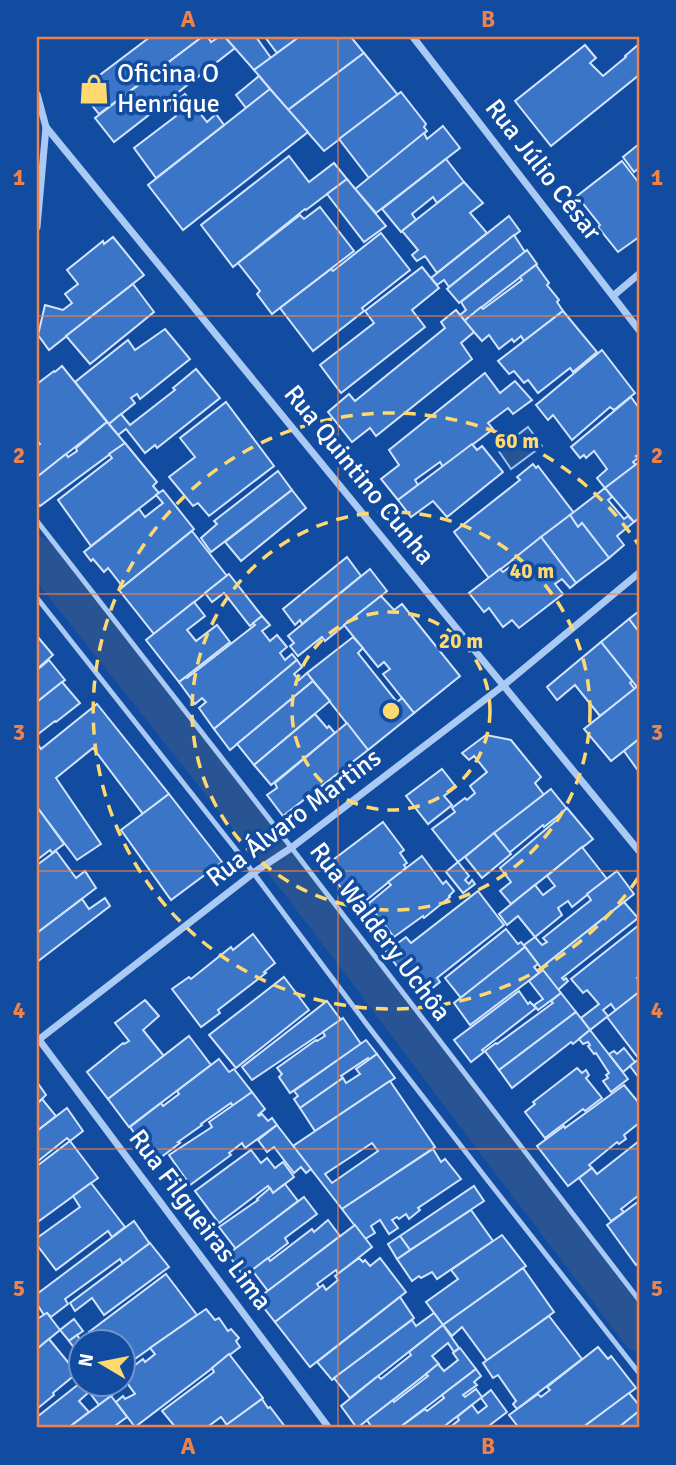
<svg xmlns="http://www.w3.org/2000/svg" width="676" height="1465" viewBox="0 0 676 1465" font-family="Signika,sans-serif">
<style>
.water{fill:#295494;stroke:#9cc4f8;stroke-width:2}
.lines{fill:none;stroke-linecap:round;stroke-linejoin:round}
.canal{stroke:#295494;stroke-width:35}
.building{fill:#3a75c8;stroke:#d3e5fe;stroke-width:2;fill-rule:evenodd}
.lane{stroke:#aacaf5;stroke-width:5}
.street{stroke:#aacaf5;stroke-width:7}
.grid{fill:none;stroke:#ee8249;stroke-width:2;stroke-opacity:0.55}
.ring{fill:none;stroke:#ffd96e;stroke-width:3.5;stroke-dasharray:12 9}
.labels{text-anchor:middle;dominant-baseline:central;stroke-width:7;stroke-linejoin:round;paint-order:stroke}
.poi-label{font-size:26px;fill:#fff;stroke:#114ca1;text-anchor:start}
.street-label{font-size:26px;fill:#fff;stroke:#114ca1}
.centre{fill:#ffd96e;stroke:#114ca1;stroke-width:3.5}
.ring-label{font-size:21px;text-anchor:middle;font-weight:bold;fill:#ffd96e;stroke:#114ca1;stroke-width:7;stroke-linejoin:round;paint-order:stroke}
.neatline{fill:none;stroke:#ee8249;stroke-width:2.5}
.grid-label{font-size:23px;text-anchor:middle;font-weight:bold;fill:#ee8249}
</style>
<rect width="100%" height="100%" fill="#114ca1"/>
<polygon class="water" points="528,427 542,446 511,469 498,450"/>
<g class="lines">
<polyline class="canal" points="37,554 295,879 639,1334"/>
</g>
<g class="building">
<polygon points="150,37 202,37 99,114 80,90"/>
<polygon points="202,37 208,37 211,42 219,37 225,37 235,48 114,142 95,118"/>
<polygon points="225,37 256,37 271,58 254,70"/>
<polygon points="265,37 299,37 277,53"/>
<polygon points="299,37 351,37 364,53 288,110 254,70"/>
<polygon points="639,44 639,75 551,146 515,101 585,45 596,58 590,63 603,76 626,57 625,56"/>
<polygon points="364,53 398,95 324,151 288,110"/>
<polygon points="259,76 270,89 246,108 236,95"/>
<polygon points="270,89 308,132 183,230 148,185"/>
<polygon points="401,92 426,124 424,127 427,131 369,178 339,139"/>
<polygon points="185,94 207,122 216,114 224,125 156,178 134,148 176,116 169,107"/>
<polygon points="443,126 460,148 376,213 355,189 424,133 427,139"/>
<polygon points="639,144 639,168 634,172 623,157"/>
<polygon points="289,156 309,182 334,163 347,179 306,210 305,209 233,267 201,225"/>
<polygon points="446,159 464,182 437,203 433,197 412,214 416,220 401,232 382,209"/>
<polygon points="622,161 639,183 639,237 618,252 598,227 600,225 577,196"/>
<polygon points="347,179 386,226 364,242 327,194"/>
<polygon points="464,182 483,203 470,213 487,233 437,273 425,256 417,261 416,260 412,255 418,250 402,231"/>
<polygon points="320,207 354,251 272,314 257,294 260,291 238,263 300,215 304,219"/>
<polygon points="509,216 520,231 449,287 444,280 437,285 431,278"/>
<polygon points="381,233 410,270 362,308 364,311 313,351 280,308 331,269 333,271"/>
<polygon points="514,235 525,252 459,303 447,289"/>
<polygon points="113,237 144,275 49,350 38,335 45,305 63,310 72,303 65,294 78,284 67,270 103,241 104,244"/>
<polygon points="527,250 537,264 464,321 460,315 466,310 461,302"/>
<polygon points="536,265 549,283 547,285 559,300 557,302 563,311 524,341 521,336 514,342 512,339 499,349 489,335 482,341 464,321 481,307 483,309 522,280 520,277"/>
<polygon points="422,267 439,288 412,310 425,327 341,393 320,365 374,323 365,311"/>
<polygon points="133,284 154,312 90,364 66,336"/>
<polygon points="456,310 474,332 461,343 472,359 376,436 370,428 352,442 328,412 349,394 355,401 445,328 441,322"/>
<polygon points="563,311 597,352 573,372 570,368 538,393 528,380 524,383 514,371 509,374 498,361"/>
<polygon points="165,329 190,359 140,399 137,394 131,398 135,403 109,424 75,382 128,340 135,350"/>
<polygon points="602,350 635,393 614,410 610,407 572,440 553,415 548,420 536,405"/>
<polygon points="62,366 107,422 37,477 37,446 40,444 37,440 37,384 54,371 55,372"/>
<polygon points="196,369 220,398 157,448 155,445 145,453 126,429 118,435 109,424 121,414 130,425 175,390 173,388"/>
<polygon points="485,373 500,393 515,381 532,400 513,414 508,408 488,423 493,429 443,467 440,462 415,480 418,485 398,500 381,479 399,465 389,450"/>
<polygon points="631,397 639,408 639,457 638,455 636,456 638,458 633,462 636,465 605,488 597,478 607,469 594,451 586,458 584,455 580,458 571,447"/>
<polygon points="226,402 274,466 209,516 198,503 193,506 169,477 195,457 180,438"/>
<polygon points="107,422 125,443 40,506 37,502 37,477 66,454 68,457 77,451 76,448"/>
<polygon points="125,443 157,482 153,486 159,493 91,546 58,500 112,458 109,454"/>
<polygon points="472,444 477,450 482,446 503,472 447,517 433,501 411,517 398,500"/>
<polygon points="639,462 639,518 634,522 605,488"/>
<polygon points="533,464 536,468 538,466 574,513 489,578 454,532 520,480 517,477"/>
<polygon points="278,471 292,490 211,552 201,538 217,524 214,521"/>
<polygon points="605,488 612,497 608,500 624,519 628,516 634,522 617,536 624,545 609,558 582,523 578,527 570,515"/>
<polygon points="163,490 194,529 123,587 108,568 104,572 93,559 91,561 84,552 139,509 145,517 163,503 156,495"/>
<polygon points="292,490 306,508 241,561 225,542"/>
<polygon points="570,515 578,527 582,523 609,558 576,583 541,537"/>
<polygon points="192,531 227,576 154,634 119,590"/>
<polygon points="541,537 576,583 570,588 562,579 555,584 563,594 519,628 512,620 503,627 489,608 484,612 469,593 500,569 503,572 515,563 512,560"/>
<polygon points="347,557 361,576 302,624 300,620 295,625 283,609"/>
<polygon points="370,569 387,591 325,641 322,637 298,656 290,646 294,643 288,636"/>
<polygon points="229,574 262,616 250,626 224,593 212,602 205,593"/>
<polygon points="381,596 394,610 402,604 460,676 414,713 383,674 390,669 384,662 378,667 344,625"/>
<polygon points="194,602 205,616 187,630 196,641 217,625 230,642 179,682 146,640"/>
<polygon points="639,611 639,632 629,619"/>
<polygon points="262,616 270,625 262,631 270,641 277,635 287,647 280,653 285,660 292,654 297,660 214,729 199,708 206,702 202,698 195,704 179,682 186,677 187,678 255,625 253,623"/>
<polygon points="629,619 639,632 639,685 637,687 601,642"/>
<polygon points="37,636 53,655 37,669"/>
<polygon points="353,637 363,648 358,653 397,702 402,698 414,713 368,750 307,673"/>
<polygon points="601,642 632,681 630,683 635,689 600,716 575,685 557,700 547,687"/>
<polygon points="49,660 65,680 37,702 37,670"/>
<polygon points="297,660 302,667 294,674 299,680 307,673 313,681 230,750 214,729"/>
<polygon points="313,681 330,701 254,765 237,744"/>
<polygon points="62,682 80,703 56,722 55,721 37,735 37,702"/>
<polygon points="639,685 639,739 611,761 584,729"/>
<polygon points="97,704 169,794 143,814 93,748 56,778 101,844 77,860 37,807 37,743 41,749"/>
<polygon points="315,714 327,728 329,726 335,733 271,785 254,765"/>
<polygon points="347,723 368,750 283,816 267,795 277,788 275,783"/>
<polygon points="486,735 511,740 541,777 535,783 544,795 458,862 432,829 455,812 452,808 465,798 467,800 475,793 470,786 487,772 474,756 469,760 462,753"/>
<polygon points="639,739 639,772 624,751"/>
<polygon points="442,769 456,787 444,796 452,805 428,824 406,796"/>
<polygon points="551,789 567,809 544,827 543,825 509,853 494,833"/>
<polygon points="169,794 222,862 171,900 121,830"/>
<polygon points="37,807 64,844 52,853 50,850 37,860"/>
<polygon points="567,808 593,839 511,904 500,891 511,882 500,868 559,818 558,816"/>
<polygon points="383,822 404,850 400,853 407,863 404,865 406,868 354,910 345,898 347,896 325,866"/>
<polygon points="494,833 511,854 482,878 465,857"/>
<polygon points="582,847 607,879 572,907 568,901 558,908 562,915 535,937 518,916 507,925 499,914 535,885 543,895 555,886 547,876"/>
<polygon points="56,851 76,878 85,871 96,888 37,933 37,865"/>
<polygon points="422,856 443,884 446,881 454,891 449,896 450,897 424,918 423,916 394,937 368,904 391,885 388,882"/>
<polygon points="458,862 469,876 465,880 469,884 472,880 475,884 463,893 446,872"/>
<polygon points="617,871 634,894 541,968 524,945 535,937 542,945 547,942 543,938 591,900 587,894"/>
<polygon points="478,891 504,925 437,978 440,982 421,997 386,952 406,937 411,943"/>
<polygon points="105,898 110,906 37,962 37,933 82,899 89,909"/>
<polygon points="624,902 638,918 562,978 564,980 566,978 568,981 558,990 541,968"/>
<polygon points="639,925 639,977 637,978 639,981 639,992 616,1011 611,1004 603,1010 608,1016 590,1030 581,1018 599,1004 587,990 583,993 571,979"/>
<polygon points="506,929 518,944 521,942 525,947 461,998 445,978"/>
<polygon points="253,934 275,963 264,972 266,973 218,1010 220,1013 201,1027 172,989 189,977 191,979 231,947 233,950"/>
<polygon points="525,947 538,964 534,967 539,973 470,1025 454,1003"/>
<polygon points="543,970 561,993 538,1010 534,1005 543,999 529,981"/>
<polygon points="284,977 309,1010 236,1068 209,1035"/>
<polygon points="519,991 528,1004 530,1002 536,1008 482,1050 484,1052 471,1062 454,1040"/>
<polygon points="639,992 639,1059 607,1017"/>
<polygon points="561,993 576,1012 499,1070 485,1051 496,1043 497,1044 553,1003 551,1001"/>
<polygon points="145,1000 159,1016 143,1030 164,1056 108,1099 87,1072 123,1043 124,1044 129,1041 115,1023"/>
<polygon points="327,1001 341,1020 252,1080 242,1067"/>
<polygon points="576,1012 590,1030 573,1044 571,1042 512,1088 499,1070"/>
<polygon points="343,1018 361,1044 290,1093 279,1077 282,1074 277,1068 316,1040 317,1041 325,1036 323,1032"/>
<polygon points="590,1030 628,1079 611,1092 603,1081 608,1078 606,1075 609,1073 596,1053 594,1054 588,1046 590,1045 588,1042 583,1044 579,1039"/>
<polygon points="189,1036 211,1065 129,1127 108,1099"/>
<polygon points="366,1040 377,1054 369,1060 368,1058 341,1076 343,1078 300,1108 294,1099 298,1096 294,1091"/>
<polygon points="624,1048 635,1062 623,1072 609,1054 614,1051 617,1054"/>
<polygon points="377,1054 395,1078 315,1131 300,1108 343,1078 346,1083 360,1074 356,1069"/>
<polygon points="219,1059 229,1072 234,1069 252,1092 233,1106 231,1103 201,1124 202,1125 178,1142 180,1143 160,1158 144,1136 148,1133 146,1130 137,1137 130,1127 161,1103 163,1106 179,1094 177,1091"/>
<polygon points="639,1059 639,1078 630,1066"/>
<polygon points="577,1068 582,1073 586,1070 589,1075 586,1078 602,1098 585,1111 583,1109 545,1138 525,1112 535,1104 533,1102"/>
<path d="M390,1081L435,1147L342,1209L293,1146ZM372,1143L378,1151L332,1183L325,1174Z"/>
<polygon points="37,1082 46,1095 37,1104"/>
<polygon points="624,1085 639,1103 639,1123 624,1135 626,1139 619,1144 617,1142 589,1165 592,1168 568,1186 537,1146 564,1126 565,1128"/>
<polygon points="252,1092 265,1109 258,1115 259,1116 262,1114 268,1121 272,1118 277,1125 245,1148 242,1143 229,1153 231,1155 190,1185 169,1155 212,1127 209,1122"/>
<polygon points="42,1099 56,1116 37,1131 37,1104"/>
<polygon points="67,1108 83,1131 70,1141 67,1138 37,1162 37,1131"/>
<polygon points="277,1125 311,1169 306,1173 301,1167 294,1173 274,1147 267,1152 258,1140"/>
<polygon points="70,1141 98,1178 39,1221 37,1218 37,1166"/>
<polygon points="639,1141 639,1195 621,1209 624,1212 611,1221 579,1178 592,1168 597,1174"/>
<polygon points="433,1149 441,1162 445,1159 461,1179 418,1208 420,1210 409,1219 406,1214 399,1219 397,1217 392,1220 398,1228 389,1234 380,1220 371,1226 375,1233 365,1239 342,1209"/>
<polygon points="251,1150 261,1163 267,1158 275,1168 283,1162 294,1177 273,1193 268,1186 219,1223 195,1191"/>
<polygon points="91,1183 125,1227 112,1237 108,1231 56,1270 37,1245 37,1238 80,1207 73,1196"/>
<polygon points="285,1184 298,1201 236,1249 219,1227 258,1200 257,1199 270,1188 273,1193"/>
<polygon points="474,1186 484,1201 410,1250 400,1236"/>
<polygon points="304,1197 317,1214 285,1238 288,1243 244,1277 228,1254"/>
<polygon points="639,1201 639,1262 636,1265 607,1225"/>
<polygon points="471,1210 493,1241 437,1279 432,1272 421,1278 419,1276 412,1281 397,1259"/>
<polygon points="328,1220 340,1236 268,1291 252,1270 268,1258 270,1261 312,1229 314,1232"/>
<polygon points="134,1221 150,1244 123,1264 120,1259 65,1299 68,1304 51,1317 47,1313 44,1315 37,1304 37,1294"/>
<polygon points="355,1225 372,1247 338,1274 336,1270 317,1284 320,1288 275,1322 257,1299"/>
<polygon points="502,1235 526,1266 443,1325 426,1302 458,1279 451,1270"/>
<polygon points="400,1236 410,1250 397,1259 388,1244"/>
<polygon points="150,1243 169,1267 104,1315 92,1298 75,1311 70,1303"/>
<polygon points="359,1258 363,1262 365,1260 370,1266 380,1258 406,1292 310,1367 275,1322 323,1285 326,1290 338,1280 335,1276"/>
<polygon points="523,1268 554,1312 487,1361 462,1327 452,1336 443,1325"/>
<polygon points="166,1274 197,1315 122,1368 122,1342 96,1342 89,1332"/>
<polygon points="400,1297 414,1318 332,1380 317,1362"/>
<polygon points="206,1309 215,1320 219,1318 228,1331 231,1329 239,1338 236,1341 240,1347 135,1427 116,1402 123,1396 125,1399 135,1394 127,1383 111,1396 102,1384 122,1384 122,1375 143,1359 145,1362 155,1354 150,1348"/>
<polygon points="47,1313 60,1330 37,1349 37,1319"/>
<polygon points="434,1313 443,1325 350,1398 334,1378 412,1320 416,1326"/>
<polygon points="549,1316 582,1359 517,1409 513,1404 516,1401 498,1375 493,1378 483,1363"/>
<polygon points="74,1319 83,1331 69,1341 60,1330"/>
<polygon points="443,1325 459,1348 454,1352 448,1343 432,1356 439,1364 357,1428 341,1406 378,1376 381,1379 411,1355 409,1352"/>
<polygon points="77,1335 82,1342 80,1342 80,1356 69,1341"/>
<polygon points="49,1339 77,1373 53,1393 54,1395 37,1409 37,1349"/>
<polygon points="598,1347 608,1359 611,1356 636,1388 582,1428 519,1428 509,1415 538,1394 541,1397 550,1390 547,1387"/>
<polygon points="460,1348 476,1369 399,1428 372,1428 367,1420 393,1400 394,1402 428,1376 426,1374 438,1364 444,1371 458,1360 453,1353"/>
<polygon points="229,1354 263,1398 227,1425 221,1417 206,1428 176,1428 162,1411 214,1372 212,1368"/>
<polygon points="476,1369 481,1376 474,1382 477,1385 463,1395 465,1397 476,1389 482,1397 442,1428 399,1428 425,1409 427,1411 444,1398 442,1395"/>
<polygon points="80,1383 80,1384 102,1384 111,1396 99,1405 89,1392 79,1401 89,1412 68,1428 37,1428 37,1417"/>
<polygon points="491,1390 507,1412 486,1428 449,1428 459,1420 457,1417 472,1405 478,1413 487,1406 481,1398"/>
<polygon points="629,1393 639,1405 639,1411 618,1428 582,1428"/>
<polygon points="111,1396 127,1417 112,1428 68,1428"/>
<polygon points="262,1399 268,1408 270,1407 286,1428 222,1428"/>
<polygon points="639,1411 639,1428 618,1428"/>
</g>
<g class="lines">
<g class="lane">
<polyline points="37,521 274,825 639,1300"/>
<polyline points="37,598 237,851 368,1026 489,1182 639,1373"/>
</g>
<g class="street">
<polyline points="413,37 639,330"/>
<polyline points="37,94 46,127 37,227"/>
<polyline points="46,127 639,851"/>
<polyline points="613,296 639,274"/>
<polyline points="37,1037 329,1428"/>
<polyline points="37,1041 256,871 291,848 504,685 639,573"/>
</g>
</g>
<path class="grid" d="M338,37V1428M37,316H639M37,594H639M37,871H639M37,1149H639"/>
<g class="ring">
<circle cx="391" cy="711" r="99"/>
<circle cx="391" cy="711" r="199"/>
<path d="M638 878A298 298 0 1 1 638 544"/>
</g>
<defs>
<g id="shop-bare" transform="scale(2.415)"><path d="M-5-2.5h2.3a2.7 3.5 0 0 1 5.4 0H5L5.5 6h-11ZM-1.5-2.5h3a1.5 2.3 0 0 0-3 0Z" fill="#ffd96e" stroke="#114ca1" stroke-width="2.5" paint-order="stroke"/></g>
</defs>
<g fill-rule="evenodd">
<use href="#shop-bare" x="94" y="89"/>
</g>
<g class="labels">
<g class="poi-label">
<text x="117" y="74">Oficina O<tspan x="117" dy="30">Henrique</tspan></text>
</g>
<g class="street-label">
<text transform="translate(543 170) rotate(52)">Rua Júlio César</text>
<text transform="translate(359 475) rotate(51)">Rua Quintino Cunha</text>
<text transform="translate(294 818) rotate(-37)">Rua Álvaro Martins</text>
<text transform="translate(380 932) rotate(53)">Rua Waldery Uchôa</text>
<text transform="translate(200 1220) rotate(53)">Rua Filgueiras Lima</text>
</g>
</g>
<circle cx="391" cy="711" r="10" class="centre"/>
<g class="ring-label">
<text x="517" y="448">60 m</text>
<text x="532" y="578">40 m</text>
<text x="461" y="648">20 m</text>
</g>
<rect width="676" height="1465" fill="none" stroke="#114ca1" stroke-width="77"/>
<g transform="translate(102 1363) rotate(280)"><circle r="33" fill="#114ca1" stroke="#7094c7" stroke-width="2"/>
<path d="M0-5L12 26L0 18L-12 26Z" fill="#ffd96e"/>
<text y="-10" font-size="19" font-weight="bold" text-anchor="middle" fill="#ffffff">N</text>
</g>
<rect x="38" y="38" width="600" height="1388" class="neatline"/>
<g class="grid-label">
<text x="188" y="27">A</text>
<text x="488" y="27">B</text>
<text x="19" y="185">1</text>
<text x="657" y="185">1</text>
<text x="19" y="463">2</text>
<text x="657" y="463">2</text>
<text x="19" y="740">3</text>
<text x="657" y="740">3</text>
<text x="19" y="1018">4</text>
<text x="657" y="1018">4</text>
<text x="19" y="1296">5</text>
<text x="657" y="1296">5</text>
<text x="188" y="1454">A</text>
<text x="488" y="1454">B</text>
</g>
</svg>
